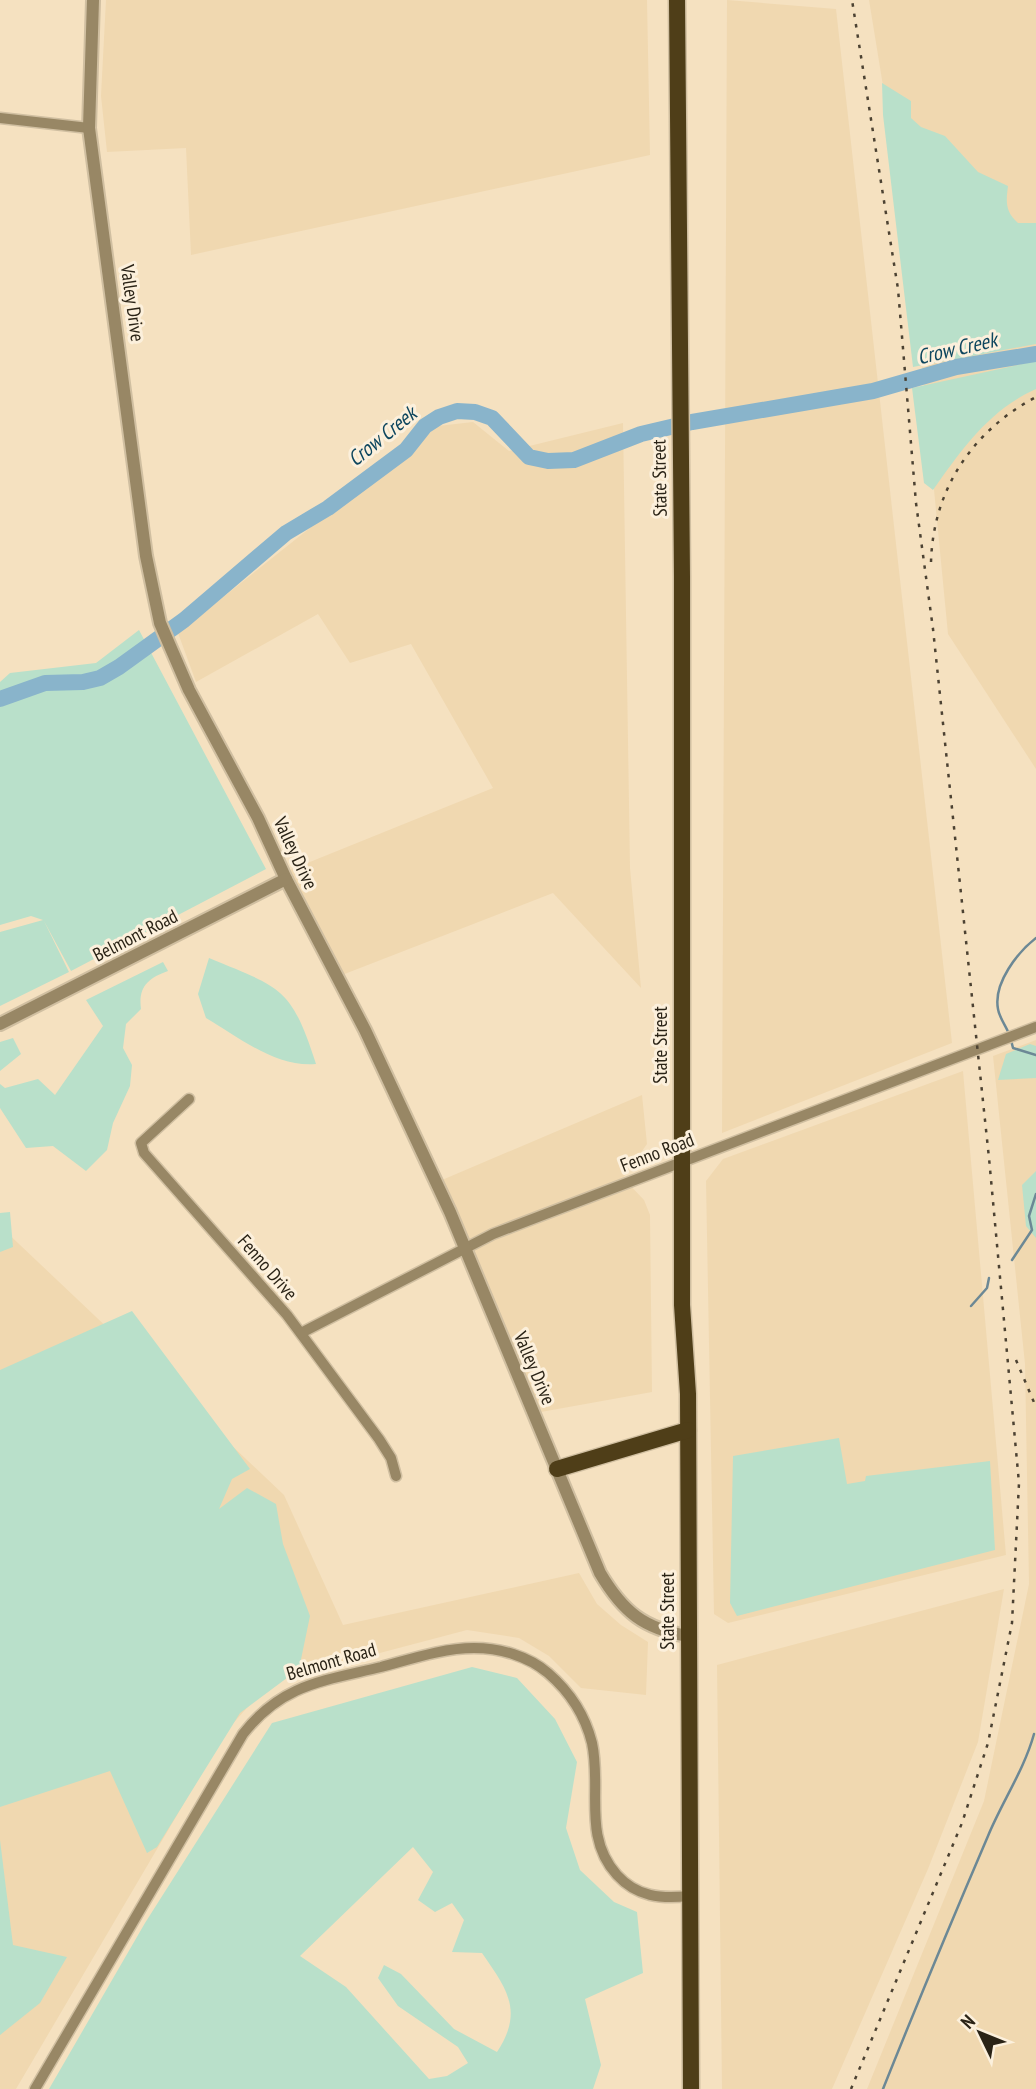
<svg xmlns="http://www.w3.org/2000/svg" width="1036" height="2089" viewBox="0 0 1036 2089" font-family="'PT Sans Narrow',sans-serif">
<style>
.built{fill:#f0d8b0}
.green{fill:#b9e0ca;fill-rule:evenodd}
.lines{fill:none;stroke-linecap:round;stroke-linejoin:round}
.stream{stroke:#6c8895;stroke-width:2.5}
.river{stroke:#89b4cb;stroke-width:16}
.minor-casing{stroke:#d0bfa1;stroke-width:13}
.tertiary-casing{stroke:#d0bfa1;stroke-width:16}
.primary-casing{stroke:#d0bfa1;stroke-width:19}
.minor{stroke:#988765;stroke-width:10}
.tertiary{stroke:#988765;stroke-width:12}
.primary{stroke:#4f3e18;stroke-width:16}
.rail{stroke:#4c4232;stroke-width:2.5;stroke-dasharray:3.5 7;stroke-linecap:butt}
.labels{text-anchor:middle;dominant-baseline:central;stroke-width:6;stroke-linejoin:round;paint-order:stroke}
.street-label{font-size:19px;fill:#2a2316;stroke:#fcf0dc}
.water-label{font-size:21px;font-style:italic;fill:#0e465e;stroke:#fcf0dc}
</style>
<rect width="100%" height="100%" fill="#f5e1c0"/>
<g class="built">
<polygon points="106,0 647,0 650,155 191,255 186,148 107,152 101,96"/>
<polygon points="727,0 836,9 952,1043 722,1133"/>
<polygon points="869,0 1036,0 1036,237 891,135"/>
<polygon points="1036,301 1036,769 948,634 920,345"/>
<polygon points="473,422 509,451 623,423 630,868 641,988 553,893 342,975 290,870 493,788 411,644 350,663 318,614 196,682 178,633 438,426"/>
<polygon points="1036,1040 1036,2089 867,2089 984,1801 1029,1584 1025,1364 993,1056"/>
<polygon points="963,1071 1006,1555 728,1623 714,1614 706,1181 723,1159"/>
<polygon points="642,1095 647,1144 623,1178 644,1200 650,1215 652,1392 541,1412 442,1180"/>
<polygon points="0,1226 284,1495 343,1625 579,1573 597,1604 621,1625 648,1642 646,1695 581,1688 549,1656 519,1638 467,1630 285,1678 254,1700 227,1730 16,2089 0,2089"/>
<polygon points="1004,1589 978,1742 928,1869 832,2089 722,2089 717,1665"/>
</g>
<g class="green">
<path d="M882,83L911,101V118L921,127L945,136L978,172L1008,186C1006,202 1005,211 1018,223H1036V344L913,367L883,115Z"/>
<path d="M1036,361V389C989,410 962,449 933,490L924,483L912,388Z"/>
<polygon points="139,630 266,869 71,971 44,921 69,972 0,1006 0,932 43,920 31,916 0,925 0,682 10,673 96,663"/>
<path d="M209,958C281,988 291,986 316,1064C277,1068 238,1037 206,1018L198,994Z"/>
<path d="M163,962L168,971C148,978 138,987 141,1009L126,1024L123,1048L132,1065L130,1086L113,1123L107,1150L86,1171L53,1146L26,1148L0,1108V1084L5,1088L38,1079L55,1095L103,1026L86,1000Z"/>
<polygon points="13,1038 21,1054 0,1071 0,1042"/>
<polygon points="1030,1044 1036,1046 1036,1078 998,1080 1006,1054"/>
<polygon points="1036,1171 1036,1238 1026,1226 1022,1185"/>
<polygon points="10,1212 13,1247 0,1252 0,1213"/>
<polygon points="132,1311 250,1469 232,1479 219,1509 247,1488 276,1504 283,1544 310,1616 299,1669 240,1713 157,1847 147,1853 110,1771 0,1807 0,1370"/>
<polygon points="839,1438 847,1484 865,1481 866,1476 990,1461 995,1550 737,1616 730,1603 733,1456"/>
<path d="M472,1667L517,1678L555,1719L577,1762L566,1828L580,1870L614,1902L637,1912L643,1973L585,1999L601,2065L593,2089H49L145,1923L272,1723ZM413,1847L433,1872L418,1900L435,1912L452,1903L464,1920L452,1952L482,1953C507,1989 524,2011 497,2052L454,2029L401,1974L384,1965L378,1978L398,2006L458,2047L468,2063L447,2076L429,2079L346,1987L300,1956Z"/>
<polygon points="0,1840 13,1945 67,1957 40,2003 0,2035"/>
</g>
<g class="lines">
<g class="stream">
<path d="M1009,1034C1006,1026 999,1017 998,1009C993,983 1018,952 1036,938"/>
<polyline points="1011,1040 1013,1048 1036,1055"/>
<polyline points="1012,1260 1032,1230 1029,1216 1036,1194"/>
<polyline points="971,1306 987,1288 989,1278"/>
<path d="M883,2089C917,2004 952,1920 988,1836C1002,1802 1024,1770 1034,1734"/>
</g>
<polyline class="river" points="0,699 45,683 83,682 100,678 119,667 184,620 286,533 328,508 406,450 425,426 439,417 457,411 475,412 492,418 529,457 548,461 574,460 641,434 692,422 873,391 956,367 1036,354"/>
<g class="minor-casing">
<g id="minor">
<polyline points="0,118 89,128"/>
<polyline points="189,1099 141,1143 144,1153 287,1315 379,1439 391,1458 396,1476"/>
<polyline points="301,1333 493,1234 1036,1027"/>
<path d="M35,2089L243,1734C282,1684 323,1681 381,1667C411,1659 443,1648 474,1648C500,1648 528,1656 548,1673C570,1692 585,1715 592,1743C602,1789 582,1836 617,1875C637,1897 661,1899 689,1896"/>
</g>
</g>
<g class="tertiary-casing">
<g id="tertiary">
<path d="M93,0L89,128L146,556L160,623L189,690L258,818L286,879L365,1030L450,1212L600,1573C623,1612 644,1629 688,1636"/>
<polyline points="0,1024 286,879"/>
</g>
</g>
<g class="primary-casing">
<g id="primary">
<polyline points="677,0 682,576 682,1305 688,1394 691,2089"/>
<polyline points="557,1469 688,1430"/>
</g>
</g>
<use href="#minor" class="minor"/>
<use href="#tertiary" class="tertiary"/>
<use href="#primary" class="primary"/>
<g class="rail">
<path d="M931,562C933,490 972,431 1036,397"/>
<polyline points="1016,1360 1036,1407"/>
<polyline points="851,2089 962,1823 988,1743 1012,1623 1019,1483 989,1158 933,629 916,503 898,289 852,0"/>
</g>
</g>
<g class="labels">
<g class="street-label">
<text transform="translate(133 303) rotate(82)">Valley Drive</text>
<text transform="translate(659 478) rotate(-91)">State Street</text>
<text transform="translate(296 853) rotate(65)">Valley Drive</text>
<text transform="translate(135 935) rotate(-27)">Belmont Road</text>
<text transform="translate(660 1045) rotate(-90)">State Street</text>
<text transform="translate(657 1152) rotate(-21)">Fenno Road</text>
<text transform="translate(268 1267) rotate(49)">Fenno Drive</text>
<text transform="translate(535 1368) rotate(67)">Valley Drive</text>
<text transform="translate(667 1611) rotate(-90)">State Street</text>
<text transform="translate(331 1661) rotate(-16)">Belmont Road</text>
</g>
<g class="water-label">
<text transform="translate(957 348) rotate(-13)">Crow Creek</text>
<text transform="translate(382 436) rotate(-39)">Crow Creek</text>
</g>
</g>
<g transform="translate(980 2033) rotate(313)" stroke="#fcf0dc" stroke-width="5" paint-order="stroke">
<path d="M0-5L12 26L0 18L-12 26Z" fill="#2a2316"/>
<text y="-10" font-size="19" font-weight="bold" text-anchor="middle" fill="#2a2316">N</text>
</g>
</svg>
